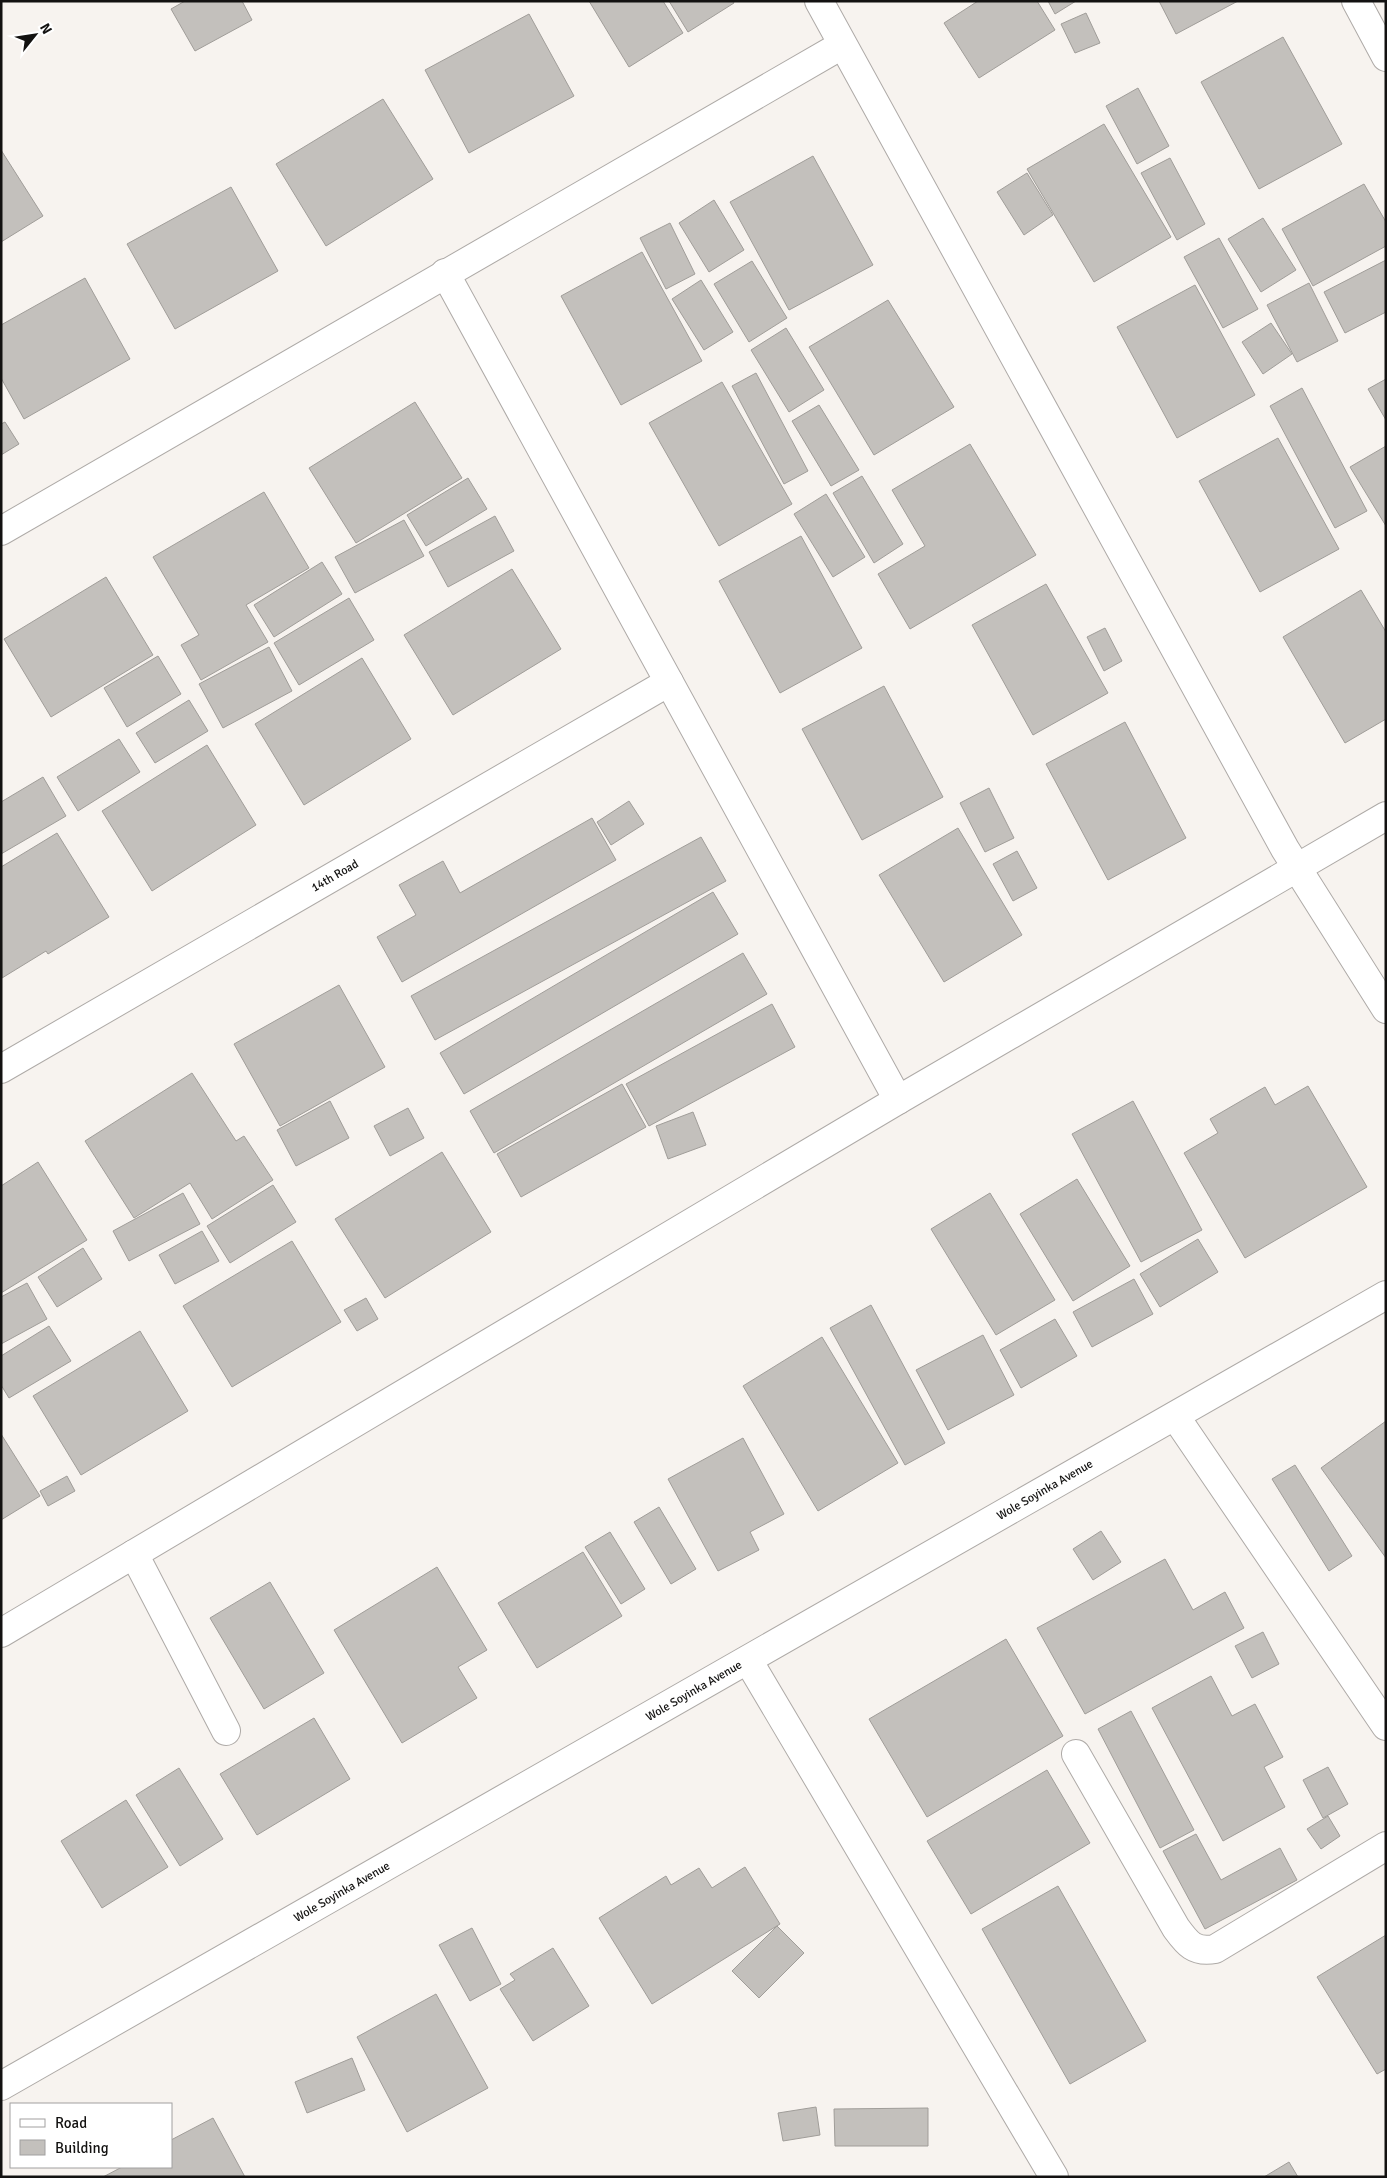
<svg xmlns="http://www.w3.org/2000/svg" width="1387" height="2178" viewBox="0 0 1387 2178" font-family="Signika,sans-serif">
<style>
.building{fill:#c3c0bc;stroke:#a09d99}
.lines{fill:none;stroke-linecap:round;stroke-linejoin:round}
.minor-casing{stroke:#aeaaa7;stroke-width:30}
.minor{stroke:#fff;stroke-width:28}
.labels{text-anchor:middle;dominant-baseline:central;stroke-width:4;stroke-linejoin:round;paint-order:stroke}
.street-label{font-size:12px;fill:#131211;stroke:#fff}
</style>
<rect width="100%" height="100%" fill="#f7f3ef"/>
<g class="building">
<polygon points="185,1 242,1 252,20 195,51 171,9"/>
<polygon points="589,1 663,1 683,33 629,67"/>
<polygon points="669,1 733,1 734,3 688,32"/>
<polygon points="978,1 1037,1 1055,30 979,78 944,23"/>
<polygon points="1048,1 1076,1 1055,14"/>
<polygon points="1159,1 1238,1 1176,34"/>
<polygon points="1086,13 1100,43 1075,53 1061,24"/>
<polygon points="529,14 574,96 469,153 425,70"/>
<polygon points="1283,37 1342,144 1259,189 1201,82"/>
<polygon points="1138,88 1169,146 1137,164 1106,106"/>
<polygon points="383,99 433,179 326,246 276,164"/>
<polygon points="1104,124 1171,237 1094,282 1027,169"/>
<polygon points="1,150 43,216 1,242"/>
<polygon points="813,156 873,265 789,310 730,202"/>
<polygon points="1170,158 1205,224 1177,240 1141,173"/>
<polygon points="1027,173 1053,215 1024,235 997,192"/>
<polygon points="1364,184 1386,222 1386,246 1313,286 1282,229"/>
<polygon points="231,187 278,271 175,329 127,244"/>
<polygon points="714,200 744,250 709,272 679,223"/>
<polygon points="1263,218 1296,270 1261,292 1228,239"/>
<polygon points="670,223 695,274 666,289 640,238"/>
<polygon points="1219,238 1258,309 1223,328 1184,257"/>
<polygon points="642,252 702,361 621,405 561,296"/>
<polygon points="1386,260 1386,312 1345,333 1324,292"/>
<polygon points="752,261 787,318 749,342 714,284"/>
<polygon points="85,278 130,359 24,419 1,378 1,325"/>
<polygon points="701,280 733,332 704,350 672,299"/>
<polygon points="1309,283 1338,341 1297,362 1267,305"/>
<polygon points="1195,285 1255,395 1177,438 1117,327"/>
<polygon points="888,300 954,407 874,455 809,347"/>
<polygon points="1271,323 1292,354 1263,374 1242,342"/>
<polygon points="786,328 824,390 789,412 751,350"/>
<polygon points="756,373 808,471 784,484 732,386"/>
<polygon points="1386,379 1386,420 1368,389"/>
<polygon points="722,382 792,504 719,546 649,423"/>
<polygon points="1302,388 1367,511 1335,528 1270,406"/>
<polygon points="415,402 462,478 356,543 309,468"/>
<polygon points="819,405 859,470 831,486 792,421"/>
<polygon points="5,422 19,444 1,455 1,424"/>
<polygon points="1278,438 1339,549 1260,592 1199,481"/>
<polygon points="970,444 1036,555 910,629 878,574 925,546 892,490"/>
<polygon points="1386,446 1386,526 1350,467"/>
<polygon points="862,476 903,544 874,563 833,493"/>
<polygon points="468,478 487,509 426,546 407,515"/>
<polygon points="264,492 309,568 246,605 268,642 201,680 181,645 199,635 153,557"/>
<polygon points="826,494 865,557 833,577 794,514"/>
<polygon points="495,516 514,551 448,587 429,552"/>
<polygon points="404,520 424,556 355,593 335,557"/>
<polygon points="801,536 862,648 780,693 719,581"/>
<polygon points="322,562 342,594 274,637 254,605"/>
<polygon points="512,569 561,649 453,715 404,635"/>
<polygon points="106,577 153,655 51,717 4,639"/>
<polygon points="1046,584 1108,693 1033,735 972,625"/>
<polygon points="1361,590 1386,632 1386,719 1345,743 1283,637"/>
<polygon points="349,598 374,640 299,685 274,643"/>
<polygon points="1105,628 1122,661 1104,671 1087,637"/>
<polygon points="269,647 292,691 223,728 199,684"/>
<polygon points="158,656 181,694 127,727 104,688"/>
<polygon points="362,658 411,739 304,805 255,724"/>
<polygon points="884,686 943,797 862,840 802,729"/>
<polygon points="189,700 208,731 155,763 136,733"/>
<polygon points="1125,722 1186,838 1108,880 1046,764"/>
<polygon points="119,739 140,772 78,811 57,777"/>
<polygon points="207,745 256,825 152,891 102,811"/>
<polygon points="43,777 66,816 1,854 1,802"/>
<polygon points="989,788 1014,838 985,852 960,803"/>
<polygon points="629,801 644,824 611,845 597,822"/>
<polygon points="592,818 616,860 402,982 377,937 416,915 399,885 443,861 460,893"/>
<polygon points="958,828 1022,935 944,982 879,875"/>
<polygon points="57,833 109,917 48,954 46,951 2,978 1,867"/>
<polygon points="701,837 726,881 435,1040 411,996"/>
<polygon points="1017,851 1037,888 1013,901 993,864"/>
<polygon points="713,892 738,934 464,1094 440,1053"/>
<polygon points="743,953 767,994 494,1153 470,1111"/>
<polygon points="339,985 385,1067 280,1126 234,1044"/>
<polygon points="772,1004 795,1047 649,1126 626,1084"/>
<polygon points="192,1073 236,1141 244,1136 273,1180 212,1219 190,1183 134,1218 85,1141"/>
<polygon points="622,1084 646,1127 521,1197 497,1154"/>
<polygon points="1308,1086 1367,1187 1245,1258 1184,1153 1218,1133 1210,1119 1265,1087 1275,1105"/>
<polygon points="330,1101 349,1138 296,1166 277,1130"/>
<polygon points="1133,1101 1202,1230 1141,1262 1072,1134"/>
<polygon points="408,1108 424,1138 390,1156 374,1126"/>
<polygon points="693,1112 706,1145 668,1159 656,1126"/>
<polygon points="442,1152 491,1232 385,1298 335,1219"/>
<polygon points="38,1162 87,1240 1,1293 1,1186"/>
<polygon points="1077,1179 1130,1266 1073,1301 1020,1214"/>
<polygon points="273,1185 296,1222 230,1263 207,1226"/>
<polygon points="183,1193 200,1224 129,1261 113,1231"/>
<polygon points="990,1193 1055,1300 996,1335 931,1229"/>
<polygon points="202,1231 219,1261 175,1284 159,1255"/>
<polygon points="1198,1239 1218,1272 1160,1307 1140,1274"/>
<polygon points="292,1241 341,1322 232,1387 183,1306"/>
<polygon points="83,1248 102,1279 57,1307 38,1277"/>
<polygon points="1134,1279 1153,1314 1092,1347 1073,1312"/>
<polygon points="27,1283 47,1319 1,1344 1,1297"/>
<polygon points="366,1298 378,1319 357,1331 344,1310"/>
<polygon points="871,1305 945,1443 905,1465 830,1328"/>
<polygon points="1055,1319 1077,1356 1021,1388 1000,1350"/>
<polygon points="49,1326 71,1361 9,1398 1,1385 1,1356"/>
<polygon points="140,1331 188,1411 81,1475 33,1396"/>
<polygon points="983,1335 1014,1395 948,1430 916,1370"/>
<polygon points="822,1337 898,1463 818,1511 743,1386"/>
<polygon points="1386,1421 1386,1558 1321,1468"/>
<polygon points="1,1434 40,1496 1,1520"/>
<polygon points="743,1438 784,1514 750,1532 759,1550 718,1571 668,1479"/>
<polygon points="1295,1465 1352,1556 1329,1571 1272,1479"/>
<polygon points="67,1476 75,1491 48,1506 40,1491"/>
<polygon points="659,1507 696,1569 671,1584 634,1522"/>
<polygon points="1101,1531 1121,1562 1093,1580 1073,1549"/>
<polygon points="610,1532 645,1589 621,1604 585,1547"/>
<polygon points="583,1552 622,1616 537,1668 498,1603"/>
<polygon points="1165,1559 1193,1610 1225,1592 1244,1628 1085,1714 1037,1628"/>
<polygon points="437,1567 487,1650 458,1667 477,1698 402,1743 334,1630"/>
<polygon points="270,1582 324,1673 264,1709 210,1618"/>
<polygon points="1263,1632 1279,1664 1252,1678 1235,1646"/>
<polygon points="1006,1639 1063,1736 927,1817 869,1719"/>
<polygon points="1211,1676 1232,1716 1255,1704 1283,1757 1264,1767 1285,1807 1223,1841 1152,1708"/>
<polygon points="1131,1711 1194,1830 1160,1848 1098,1729"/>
<polygon points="314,1718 350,1779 257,1835 220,1774"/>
<polygon points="1328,1767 1348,1804 1323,1818 1303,1780"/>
<polygon points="179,1768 223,1839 180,1866 136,1795"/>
<polygon points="1047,1770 1090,1843 971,1914 927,1841"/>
<polygon points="126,1800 168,1867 102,1908 61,1841"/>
<polygon points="1328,1816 1340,1836 1321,1849 1307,1829"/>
<polygon points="1196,1834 1221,1880 1280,1848 1297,1880 1205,1929 1163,1851"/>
<polygon points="745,1867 780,1924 652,2004 599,1918 666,1876 671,1885 699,1868 712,1888"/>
<polygon points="1058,1886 1146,2041 1070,2084 982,1929"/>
<polygon points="777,1926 804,1953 759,1998 732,1971"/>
<polygon points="472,1928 501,1984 470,2001 439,1945"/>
<polygon points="1386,1935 1386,2069 1377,2074 1317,1977"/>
<polygon points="553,1948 589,2006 533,2041 500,1989 515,1980 510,1974"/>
<polygon points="436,1994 488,2088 407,2132 357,2037"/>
<polygon points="352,2058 365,2090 307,2113 295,2082"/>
<polygon points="816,2107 820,2135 783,2141 778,2113"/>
<polygon points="928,2108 928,2146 835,2146 834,2109"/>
<polygon points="213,2118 245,2177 103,2177 122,2167 171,2167 171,2140"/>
<polygon points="1289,2162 1298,2177 1264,2177"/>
</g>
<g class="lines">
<g class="minor-casing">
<g id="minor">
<polyline points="819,1 1285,849 1386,1009"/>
<polyline points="1356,1 1386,57"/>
<polyline points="445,273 898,1100"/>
<polyline points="1,531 842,45"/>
<polyline points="1,1069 669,682"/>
<polyline points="1175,1416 1386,1726"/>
<polyline points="134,1554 226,1731"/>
<polyline points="1,1633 898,1100 1386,816"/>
<polyline points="748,1660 1054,2177"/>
<path d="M1076,1754L1176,1928C1187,1943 1194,1953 1215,1949L1386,1846"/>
<polyline points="1,2086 1386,1295"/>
</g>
</g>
<use href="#minor" class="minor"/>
</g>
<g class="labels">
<g class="street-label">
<text transform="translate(335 876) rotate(-30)">14th Road</text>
<text transform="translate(1045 1490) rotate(-30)">Wole Soyinka Avenue</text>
<text transform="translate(694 1691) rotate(-30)">Wole Soyinka Avenue</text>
<text transform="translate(342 1892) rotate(-30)">Wole Soyinka Avenue</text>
</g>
</g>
<rect width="1387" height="2178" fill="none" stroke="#131211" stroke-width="5"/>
<rect x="10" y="2103" width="162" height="65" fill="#ffffff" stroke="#a1a0a0"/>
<rect x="20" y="2119" width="25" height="8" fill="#ffffff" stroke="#a1a0a0"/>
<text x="55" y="2128" font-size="15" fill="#131211">Road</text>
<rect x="20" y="2140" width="25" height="15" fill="#c3c0bc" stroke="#a1a0a0"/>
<text x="55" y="2153" font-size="15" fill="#131211">Building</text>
<g transform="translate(35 35) rotate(60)" stroke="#ffffff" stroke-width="4" paint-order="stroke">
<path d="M0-4L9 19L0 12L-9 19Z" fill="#131211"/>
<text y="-8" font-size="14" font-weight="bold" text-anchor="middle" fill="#131211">N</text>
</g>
</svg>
